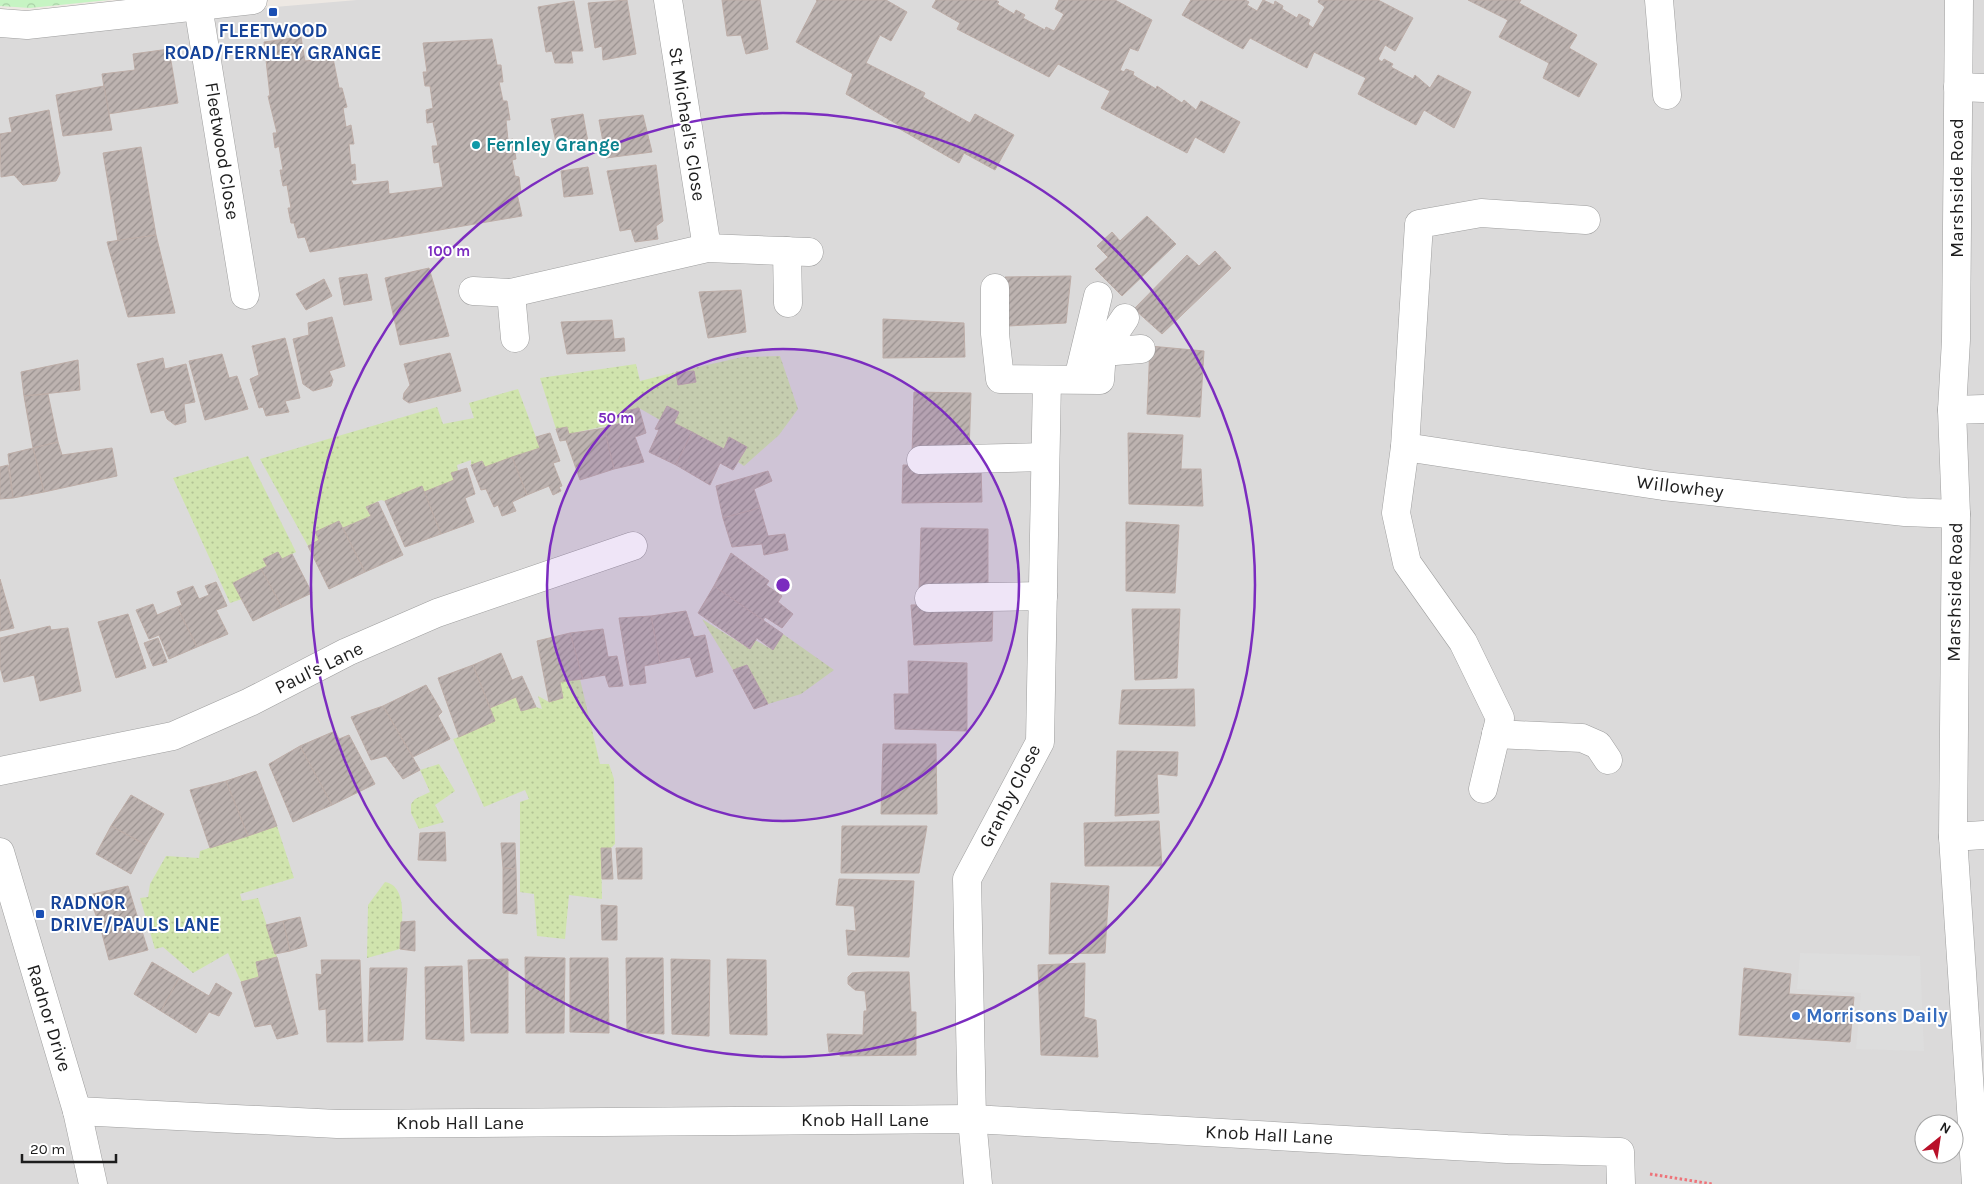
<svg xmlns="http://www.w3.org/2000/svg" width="1984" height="1184" viewBox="0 0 1984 1184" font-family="Karla,sans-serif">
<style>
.residential{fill:#dbdada;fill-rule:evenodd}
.park{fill:url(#park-crowns)}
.garden{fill:url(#garden-dots)}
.parking{fill:#ddd}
.building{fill:url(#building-hatch);stroke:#bdada7}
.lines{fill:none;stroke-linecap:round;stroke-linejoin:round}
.minor-casing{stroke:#9e9e9e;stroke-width:29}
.path{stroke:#ee7379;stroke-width:3;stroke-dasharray:2.5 2.5;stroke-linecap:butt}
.minor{stroke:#fff;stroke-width:28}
.ring{fill:none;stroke:#7b2cbf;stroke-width:2.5}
.transit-dot{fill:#1a4fb4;stroke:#fff;stroke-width:2}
.culture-dot{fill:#0f9aa8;stroke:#fff;stroke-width:2}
.shop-dot{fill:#3f7fe0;stroke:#fff;stroke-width:2}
.labels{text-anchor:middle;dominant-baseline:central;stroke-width:4;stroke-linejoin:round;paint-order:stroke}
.transit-label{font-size:19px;font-weight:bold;fill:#164399;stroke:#fff}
.street-label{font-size:19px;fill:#1d1d1d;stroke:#fff}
.culture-label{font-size:19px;font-weight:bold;fill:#0d838f;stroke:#fff;text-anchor:start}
.shop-label{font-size:19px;font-weight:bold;fill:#366cbe;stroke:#fff;text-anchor:start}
.centre{fill:#7b2cbf;stroke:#fff;stroke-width:2.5}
.ring-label{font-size:15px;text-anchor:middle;font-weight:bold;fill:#7b2cbf;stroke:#fff;stroke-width:4;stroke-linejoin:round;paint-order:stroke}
</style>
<defs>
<pattern id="park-crowns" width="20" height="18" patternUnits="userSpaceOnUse" patternTransform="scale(1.25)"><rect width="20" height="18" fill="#c6f4c3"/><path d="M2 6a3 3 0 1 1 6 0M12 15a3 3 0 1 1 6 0" fill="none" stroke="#aad1a7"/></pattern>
<pattern id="garden-dots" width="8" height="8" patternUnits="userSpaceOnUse" patternTransform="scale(1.25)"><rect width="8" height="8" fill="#d0e4ad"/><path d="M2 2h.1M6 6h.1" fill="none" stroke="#b2c394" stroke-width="1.8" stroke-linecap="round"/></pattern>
<pattern id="building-hatch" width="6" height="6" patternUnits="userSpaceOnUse" patternTransform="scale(1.25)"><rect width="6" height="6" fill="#bdb3b0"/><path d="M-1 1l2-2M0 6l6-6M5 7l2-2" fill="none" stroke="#99918f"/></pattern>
</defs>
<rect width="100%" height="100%" fill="#ede8e3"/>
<path class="residential" d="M357,0H1984V1184H0V30ZM1924,1124H1954V1154H1924Z"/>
<polygon class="park" points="0,0 109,0 30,8 0,6"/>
<g class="garden">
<polygon points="780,356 798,409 779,435 744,466 738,462 747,447 729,438 724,449 674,423 679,412 667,406 660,420 639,408 625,411 628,421 569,434 567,427 556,429 540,378 636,364 640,381 676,372 678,385 696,382 694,371 677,372 742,357"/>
<polygon points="518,389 540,448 485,467 482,461 471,465 471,460 457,465 458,471 454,480 424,492 422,486 385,501 381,500 366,507 371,516 343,528 339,521 316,532 319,540 308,546 260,459 437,407 443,424 474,418 469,403"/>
<polygon points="248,456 296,552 282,559 277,552 263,559 267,566 233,583 242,599 230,603 173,478"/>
<polygon points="702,619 750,649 755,640 773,650 783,634 834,670 801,694 768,704 747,665 733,670"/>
<polygon points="580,679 600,764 609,764 614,779 615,844 611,848 601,849 602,899 569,895 565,939 537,936 534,894 520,892 520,802 529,799 525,790 484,807 453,739 459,737 490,708 516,697 521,711 536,707 542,709 538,696 549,702 563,698 560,682"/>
<polygon points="439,764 455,791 435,805 444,822 419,829 411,813 411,804 415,799 430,792 420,770"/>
<polygon points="277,826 294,878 240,894 242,901 258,898 277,957 256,962 259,977 241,982 228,953 193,973 163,947 155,949 140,898 148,897 150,884 166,856 199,858 200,851"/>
<path d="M385,882C410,886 401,931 400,949L367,958L368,905Z"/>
</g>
<polygon class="parking" points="1800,953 1920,956 1924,1051 1856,1049 1861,993 1797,989"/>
<g class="building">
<polygon points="627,0 636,54 603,60 602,46 595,48 588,3"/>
<polygon points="722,0 760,0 768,49 746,54 741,35 727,36"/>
<polygon points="816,0 886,0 907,12 891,41 880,35 866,63 925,93 923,97 970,123 975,114 1014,135 995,170 964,153 959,163 898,128 900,126 846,94 853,74 796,42 817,1"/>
<polygon points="936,0 996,0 999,2 997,4 1014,14 1016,10 1025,15 1023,18 1045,30 1046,27 1054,31 1064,14 1055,9 1059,0 1115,0 1152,20 1138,51 1130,48 1120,70 1124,72 1126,69 1134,72 1133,75 1156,89 1157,86 1182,103 1184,100 1196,110 1201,101 1240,122 1224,153 1195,137 1187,153 1101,108 1110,91 1058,64 1049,77 957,29 960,23 932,7"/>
<polygon points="1191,0 1245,0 1249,2 1247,5 1257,11 1263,0 1274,5 1275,1 1283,6 1282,9 1297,18 1299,14 1310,20 1308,24 1313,28 1325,7 1318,2 1319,0 1378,0 1413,18 1395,51 1385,45 1378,59 1382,62 1384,59 1393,64 1391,67 1413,79 1415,75 1430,88 1438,75 1471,92 1454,128 1424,110 1416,125 1358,94 1366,78 1314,52 1307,68 1250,38 1243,49 1182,15"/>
<polygon points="1468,0 1521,0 1519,3 1577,35 1569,48 1597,64 1579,97 1543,78 1549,63 1499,37 1508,20"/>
<polygon points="574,1 583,51 571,51 573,63 555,63 552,51 546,52 538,7"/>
<polygon points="301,37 305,61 333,58 339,88 342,88 347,107 343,108 346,127 351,125 354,144 349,144 351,165 355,164 356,180 351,180 353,185 388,181 389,194 443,187 439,162 434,163 432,146 438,146 433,122 427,123 426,110 433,108 430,86 425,86 423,72 427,72 423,43 492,39 497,65 501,65 503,82 499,82 503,101 507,101 510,120 506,120 508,140 513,139 516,159 512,160 515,176 519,177 521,193 517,194 522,216 310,252 305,237 298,238 294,223 291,223 288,208 291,208 287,185 283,186 280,170 283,170 279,146 275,148 273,133 277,133 268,96 270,96 264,42"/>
<polygon points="169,49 178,103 108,114 102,74 135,70 133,54"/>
<polygon points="104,86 112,130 63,136 56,95"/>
<polygon points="49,110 60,173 56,181 23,185 14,175 1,177 0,134 12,132 9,118"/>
<polygon points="583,114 588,142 557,147 551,119"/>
<polygon points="643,115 652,152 606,158 599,120"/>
<polygon points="141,147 156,235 118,241 103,153"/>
<polygon points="656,165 663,221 656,226 658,239 635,242 631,229 620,231 607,171"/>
<polygon points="588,167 593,194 564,197 561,171"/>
<polygon points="1147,216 1176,244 1122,296 1095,269 1108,257 1097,246 1112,232 1120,241"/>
<polygon points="156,235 175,313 128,317 107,242"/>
<polygon points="1215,251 1231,268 1162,334 1134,309 1187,255 1199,266"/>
<polygon points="429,268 449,336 400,345 385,278"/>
<polygon points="367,274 372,300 344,305 339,278"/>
<polygon points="1071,276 1066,323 1008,326 1005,277"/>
<polygon points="324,279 332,296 306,310 296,294"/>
<polygon points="741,290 746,332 708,338 699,292"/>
<polygon points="332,317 345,366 329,371 333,380 331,386 313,391 303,384 293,339 309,335 308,323"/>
<polygon points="883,319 964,323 965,357 883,358"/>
<polygon points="612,320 614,339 624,338 625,351 567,354 561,322"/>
<polygon points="285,338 300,398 285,401 289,412 266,416 263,407 259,408 250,379 259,375 252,346"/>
<polygon points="1150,346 1204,351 1200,417 1147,414"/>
<polygon points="450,353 461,391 409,403 403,399 404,393 410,385 404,364"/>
<polygon points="222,354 229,378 237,376 248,409 205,420 189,361"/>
<polygon points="163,358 165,369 186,364 195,402 184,404 186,422 175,425 167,419 164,410 151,413 137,364"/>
<polygon points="78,360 80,390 24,396 21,372"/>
<polygon points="694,371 696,382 678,385 676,372"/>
<polygon points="914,392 971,393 969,453 912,454"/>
<polygon points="48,394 58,442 33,448 24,396"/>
<polygon points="667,406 679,412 674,423 692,432 676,465 649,452 659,430 655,429"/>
<polygon points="639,408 646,433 635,437 644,462 614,469 604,428 628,421 625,411"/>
<polygon points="567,427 569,434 604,428 614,469 580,480 566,440 560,441 556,429"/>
<polygon points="692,432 724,449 729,437 747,447 733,470 720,463 710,485 676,465"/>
<polygon points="550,433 560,461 553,463 562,486 559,487 561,491 553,495 549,486 527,495 512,457 540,448 536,437"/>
<polygon points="1128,433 1183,435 1181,469 1201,469 1203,506 1129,504"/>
<polygon points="58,442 62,455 112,448 117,476 44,492 33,448"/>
<polygon points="33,448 44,492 13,498 8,454"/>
<polygon points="512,457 527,495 512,502 516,511 502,516 498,505 494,507 486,489 481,490 471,465 482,461 485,467"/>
<polygon points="8,465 13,498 0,499 0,467"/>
<polygon points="903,465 981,467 982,502 902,503"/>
<polygon points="467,468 475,494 465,498 474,522 441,534 424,492 454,480 451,473"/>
<polygon points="768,471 772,481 754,489 760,508 723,518 716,486"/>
<polygon points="422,486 441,534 405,547 385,501"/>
<polygon points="378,502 403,555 365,572 343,528 371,516 366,507"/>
<polygon points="760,508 768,536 785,534 788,550 764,555 762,544 732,547 723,518"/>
<polygon points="339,521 365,572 329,589 308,546 319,540 315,532"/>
<polygon points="1126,522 1179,525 1175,593 1126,591"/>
<polygon points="921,528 988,529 988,590 919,592"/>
<polygon points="278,552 282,559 292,554 312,593 282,607 261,569 267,566 263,559"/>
<polygon points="731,553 769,581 766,585 782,596 778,602 793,614 782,628 765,617 763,620 714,586"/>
<polygon points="261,569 282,607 253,621 233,583"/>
<polygon points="0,579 14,628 0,631"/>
<polygon points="216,582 227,606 216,610 228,634 197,647 177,607 182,605 177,592 193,586 199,599 209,595 205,586"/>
<polygon points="714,586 783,634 773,650 757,638 750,649 698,613"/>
<polygon points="153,604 157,615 177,607 197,647 169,659 159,635 149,639 136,610"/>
<polygon points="993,604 992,641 914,645 911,605"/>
<polygon points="1132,609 1180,609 1177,678 1135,680"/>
<polygon points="686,611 694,637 705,635 713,672 696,677 690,657 660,663 651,616"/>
<polygon points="128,614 146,668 116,678 98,622"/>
<polygon points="651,616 660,663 644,666 646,683 630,685 619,618"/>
<polygon points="50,626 51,630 68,628 81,691 40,701 34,675 4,682 0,667 0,638"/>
<polygon points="603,629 608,657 617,656 623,686 609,687 605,675 583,679 570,633"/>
<polygon points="570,633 583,679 560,682 563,698 549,702 537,641"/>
<polygon points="158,638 167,662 153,666 144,643"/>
<polygon points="501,653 512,680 522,676 536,707 521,711 516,697 490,708 473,665"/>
<polygon points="908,661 967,663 967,731 895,729 894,694 909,694"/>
<polygon points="473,665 495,721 459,737 438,678"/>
<polygon points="747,665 768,704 754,709 733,670"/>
<polygon points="426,685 442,712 438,716 450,739 413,757 383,706"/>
<polygon points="1194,689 1195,726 1119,724 1122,690"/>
<polygon points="383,706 420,770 403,779 386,756 371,760 351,717"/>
<polygon points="335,731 339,739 349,735 375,784 332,805 300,746"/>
<polygon points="883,744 936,744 937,814 881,814"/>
<polygon points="300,746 332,805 293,822 269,764"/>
<polygon points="1117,751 1178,752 1177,776 1157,774 1159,813 1115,816"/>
<polygon points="256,771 277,826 248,836 226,781"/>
<polygon points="226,781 248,836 210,848 190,790"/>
<polygon points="131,795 164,814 146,845 111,826"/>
<polygon points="1159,821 1162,866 1085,866 1084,823"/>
<polygon points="111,826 146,845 131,874 96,854"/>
<polygon points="842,826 927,826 919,873 841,873"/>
<polygon points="445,832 446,861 418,860 420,833"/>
<polygon points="501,843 515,843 516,869 503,868"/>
<polygon points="601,848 611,848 613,879 602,879"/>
<polygon points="616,848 642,848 642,879 618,879"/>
<polygon points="503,868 516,869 517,914 503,913"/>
<polygon points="839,879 914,881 909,957 848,955 846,930 856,931 854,906 836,905"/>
<polygon points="1051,883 1109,886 1105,953 1049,954"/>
<polygon points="128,886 139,922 101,930 89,895"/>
<polygon points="601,905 617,906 617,940 602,940"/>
<polygon points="300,917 307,946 290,951 283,921"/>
<polygon points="283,921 290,951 275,954 266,925"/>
<polygon points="415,921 415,951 400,949 401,922"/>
<polygon points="139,922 148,950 109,960 101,930"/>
<polygon points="277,957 298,1034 277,1039 271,1024 255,1027 241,982 259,977 256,962"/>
<polygon points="525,957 565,958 564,1033 526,1033"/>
<polygon points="570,958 608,958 609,1033 570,1032"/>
<polygon points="626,958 663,958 664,1034 627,1032"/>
<polygon points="508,959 508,1033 471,1033 468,960"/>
<polygon points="671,959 710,960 709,1036 672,1034"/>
<polygon points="727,959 766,960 767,1035 730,1034"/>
<polygon points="321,960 360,960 363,1042 327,1042 326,1009 319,1010 316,974 322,975"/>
<polygon points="152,962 179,978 161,1011 134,994"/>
<polygon points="1085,963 1084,1017 1096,1020 1098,1057 1041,1055 1038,965"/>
<polygon points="462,966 464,1041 426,1039 425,967"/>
<polygon points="370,968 407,968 403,1040 368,1041"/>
<polygon points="1744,968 1791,974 1789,994 1854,997 1850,1042 1739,1035"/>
<polygon points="867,972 909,972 911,1012 916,1012 916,1055 840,1056 840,1052 829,1052 827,1034 863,1035 864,1011 867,1011 865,991 855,990 848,984 848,977 852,973"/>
<polygon points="179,978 209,996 216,983 232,993 219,1016 209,1012 196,1033 161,1011"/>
</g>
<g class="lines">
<g class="minor-casing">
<g id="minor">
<polyline points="668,0 707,248"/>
<polyline points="1659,0 1667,95"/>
<polyline points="1959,0 1956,340 1952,410 1956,514 1953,837 1976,1184"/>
<polyline points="198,6 245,295"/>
<polyline points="0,23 27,25 253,0"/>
<polyline points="1958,87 1984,88"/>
<polyline points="787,251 788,303"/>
<polyline points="995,288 995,334 1000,379 1100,380 1102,352 1125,318"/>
<polyline points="473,291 511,293 707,248 809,252"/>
<polyline points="511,293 515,338"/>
<polyline points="1102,352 1141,349"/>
<polyline points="1079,375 1098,296"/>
<polyline points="1952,410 1984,409"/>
<polyline points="1405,447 1663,486 1905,512 1956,514"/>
<polyline points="921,460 1045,457"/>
<polyline points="929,598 1043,596"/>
<polyline points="1496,734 1582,738 1598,745 1608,760"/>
<polyline points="0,771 173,736 250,702 347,652 437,613 633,546"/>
<polyline points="1483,789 1500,718 1463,642 1407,563 1396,513 1405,447 1419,224 1481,213 1586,220"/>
<polyline points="1953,837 1984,835"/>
<polyline points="0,852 77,1111 93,1184"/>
<polyline points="77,1111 337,1124 972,1119 1507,1149 1620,1152 1621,1184"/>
<polyline points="978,1184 972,1119 967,879 1040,742 1047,380"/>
</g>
</g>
<polyline class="path" points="1650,1174 1712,1184"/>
<use href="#minor" class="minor"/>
</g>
<circle cx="783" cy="585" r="236" fill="#7b2cbf" fill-opacity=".12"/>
<g class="ring">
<circle cx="783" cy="585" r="236"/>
<circle cx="783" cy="585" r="472"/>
</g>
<g class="transit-dot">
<rect x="268" y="7" width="10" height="10" rx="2.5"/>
<rect x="35" y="909" width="10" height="10" rx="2.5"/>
</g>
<circle class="culture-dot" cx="476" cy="145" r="5"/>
<circle class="shop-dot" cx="1796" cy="1016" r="5"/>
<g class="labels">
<g class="transit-label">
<text x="273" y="31">FLEETWOOD<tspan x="273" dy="22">ROAD/FERNLEY GRANGE</tspan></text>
<text x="50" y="903" text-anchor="start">RADNOR<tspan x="50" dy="22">DRIVE/PAULS LANE</tspan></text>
</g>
<g class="street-label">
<text transform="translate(687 124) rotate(81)">St Michael's Close</text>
<text transform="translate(222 151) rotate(81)">Fleetwood Close</text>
<text transform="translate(1957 188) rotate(-90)">Marshside Road</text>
<text transform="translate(1680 487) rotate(7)">Willowhey</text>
<text transform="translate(1955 592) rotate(-89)">Marshside Road</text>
<text transform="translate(319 668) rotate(-26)">Paul's Lane</text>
<text transform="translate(1010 796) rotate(-63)">Granby Close</text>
<text transform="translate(49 1018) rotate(73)">Radnor Drive</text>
<text x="865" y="1120">Knob Hall Lane</text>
<text x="460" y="1123">Knob Hall Lane</text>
<text transform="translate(1269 1135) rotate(3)">Knob Hall Lane</text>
</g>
<g class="culture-label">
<text x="486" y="145">Fernley Grange</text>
</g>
<g class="shop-label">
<text x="1806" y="1016">Morrisons Daily</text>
</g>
</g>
<circle cx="783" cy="585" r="8" class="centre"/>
<g class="ring-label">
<text x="449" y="256">100 m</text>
<text x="616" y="423">50 m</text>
</g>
<g transform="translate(1939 1139) rotate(30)"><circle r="24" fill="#ffffff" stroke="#a5a5a5"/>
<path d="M0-4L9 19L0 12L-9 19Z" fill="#b91029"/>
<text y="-8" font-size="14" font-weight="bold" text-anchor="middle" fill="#1d1d1d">N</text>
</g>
<path d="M22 1154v8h94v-8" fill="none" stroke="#1d1d1d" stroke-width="2.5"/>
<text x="30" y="1154" font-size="15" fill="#1d1d1d" stroke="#ffffff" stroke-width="4" paint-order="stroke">20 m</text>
</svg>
